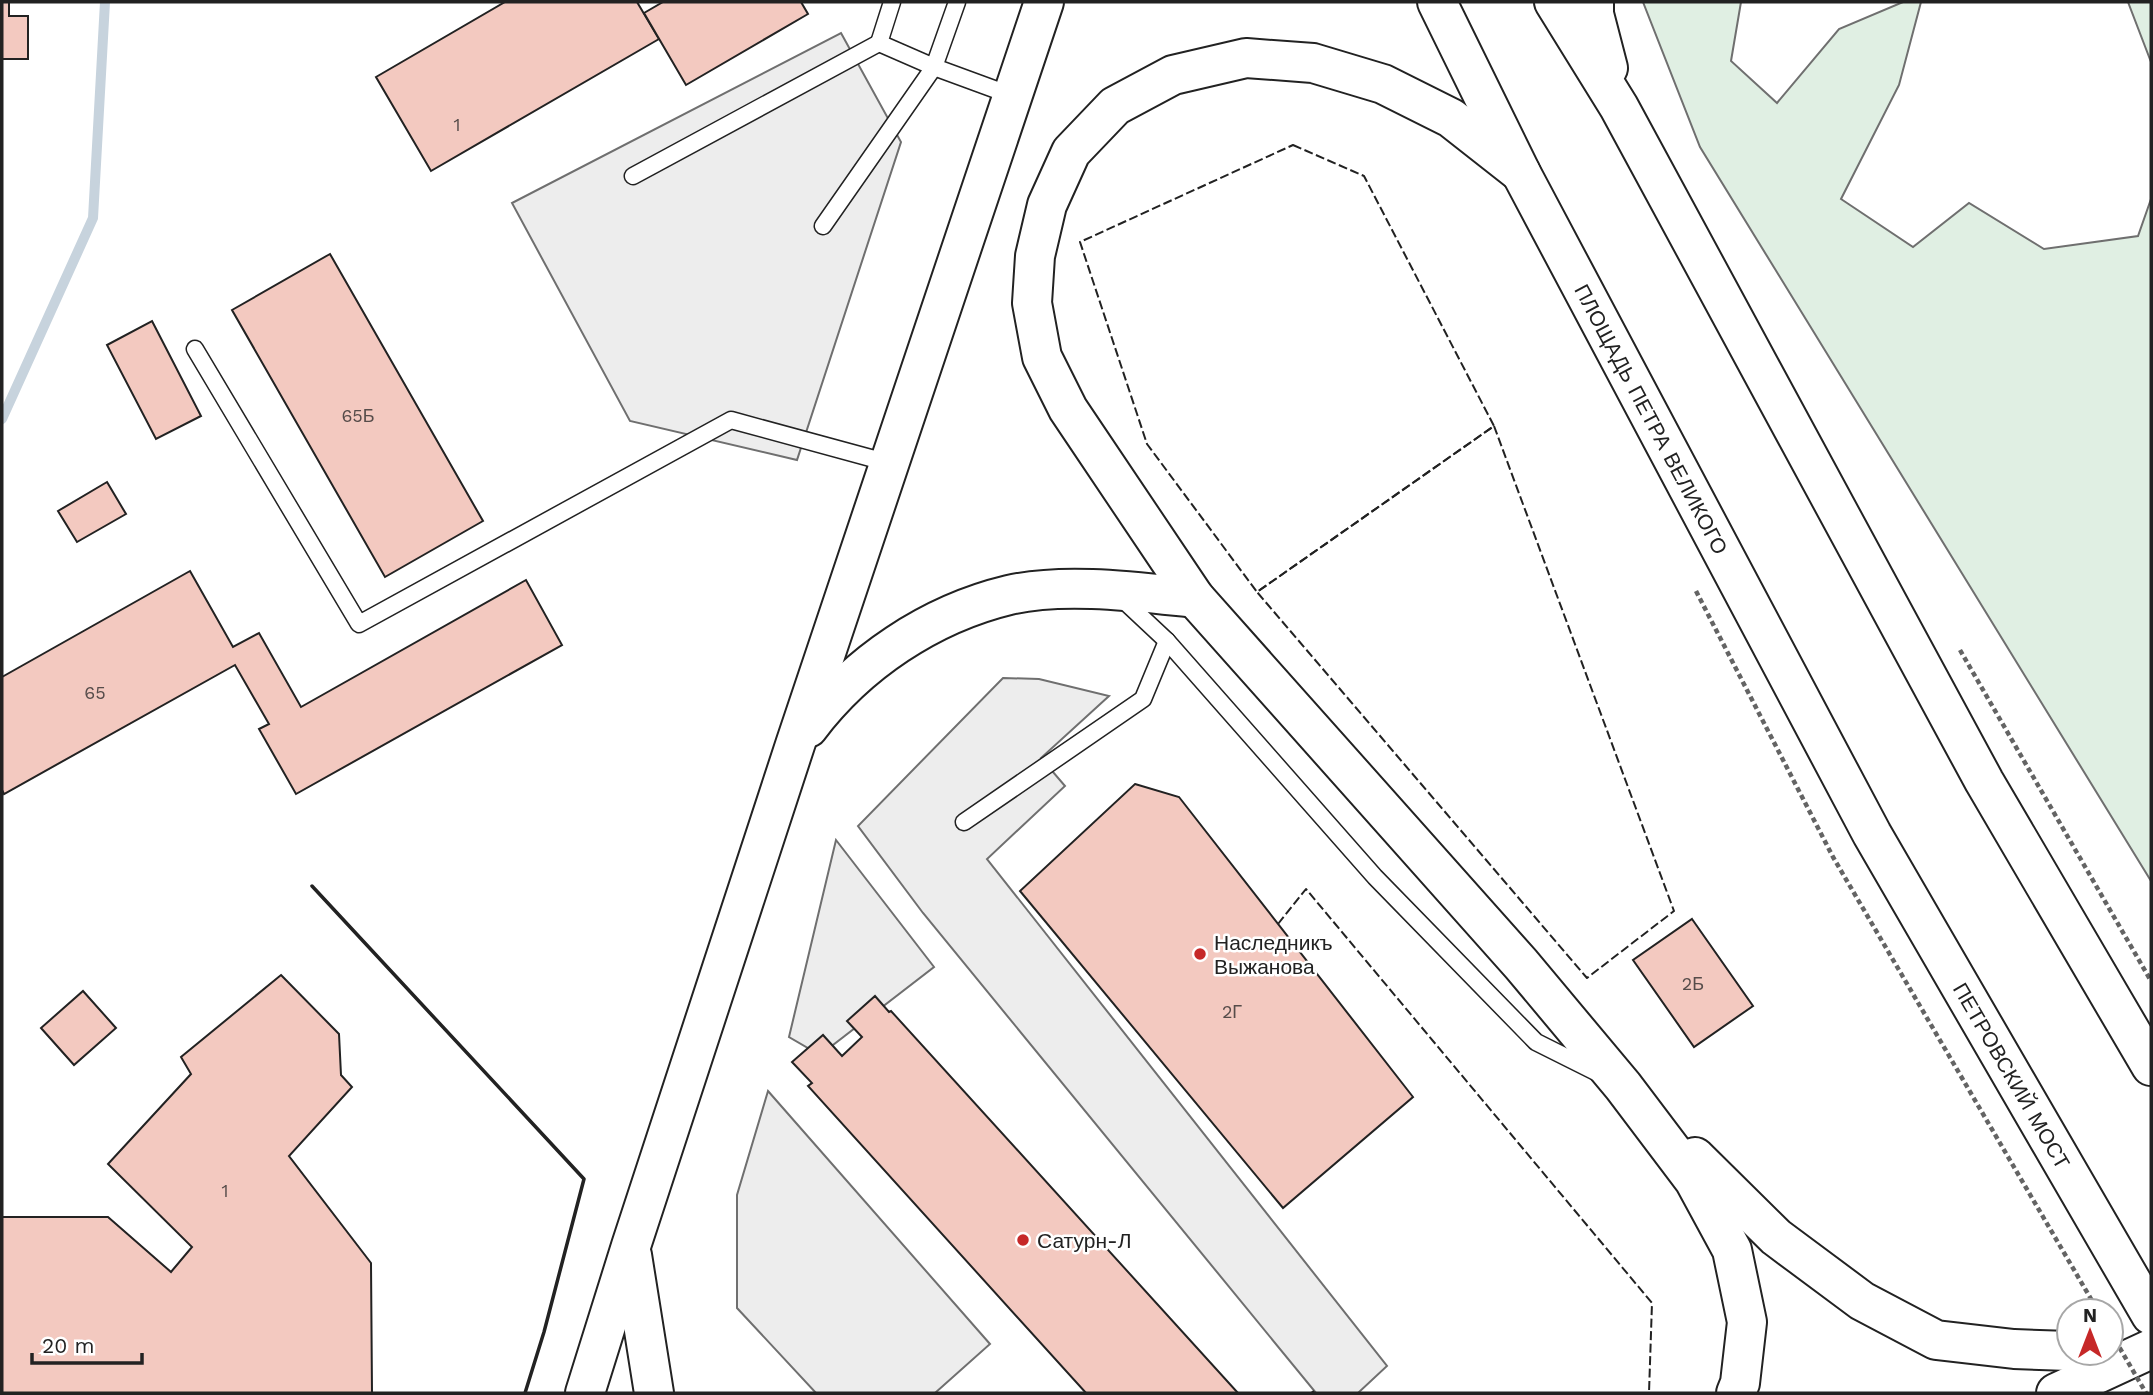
<svg xmlns="http://www.w3.org/2000/svg" width="2153" height="1395" viewBox="0 0 2153 1395" font-family="'Work Sans',sans-serif">
<style>
.green{fill:#e0efe3;stroke:#6f6f6f;stroke-width:2}
.parking{fill:#ededed;stroke:#6f6f6f;stroke-width:2}
.lines{fill:none;stroke-linecap:round;stroke-linejoin:round}
.stream{stroke:#c7d3dd;stroke-width:10}
.building{fill:#f3c9c0;stroke:#222;stroke-width:2}
.service-casing{stroke:#222;stroke-width:19}
.secondary-casing{stroke:#222;stroke-width:42}
.path{stroke:#646464;stroke-width:4.5;stroke-dasharray:5 3.5;stroke-linecap:butt}
.service{stroke:#fff;stroke-width:16}
.secondary{stroke:#fff;stroke-width:38}
.path-bridge{stroke:#646464;stroke-width:4.5;stroke-dasharray:5 3.5;stroke-linecap:butt}
.fence{stroke:#222;stroke-width:2;stroke-dasharray:9 3.5;stroke-linecap:butt}
.wall{stroke:#222;stroke-width:3.5}
.poi-dot{fill:#c62828;stroke:#fff;stroke-width:2.5}
.labels{text-anchor:middle;dominant-baseline:central;stroke-width:5;stroke-linejoin:round;paint-order:stroke}
.number-label{font-size:18px;fill:#564c4a}
.street-label{font-size:21px;fill:#222;stroke:#fff}
.poi-label{font-size:21px;fill:#222;stroke:#fff;text-anchor:start}
</style>
<rect width="100%" height="100%" fill="#fff"/>
<g class="green">
<polygon points="1643,2 1741,2 1731,61 1777,103 1839,29 1903,2 1921,2 1899,85 1841,199 1913,247 1969,203 2044,249 2138,236 2151,199 2151,881 1700,147"/>
<polygon points="2128,2 2151,2 2151,62"/>
</g>
<g class="parking">
<polygon points="841,33 901,142 797,460 630,421 512,203"/>
<polygon points="1003,678 1039,679 1109,696 1041,758 1065,786 987,859 1387,1366 1358,1393 1316,1393 923,913 858,826"/>
<polygon points="836,840 934,967 820,1055 789,1037"/>
<polygon points="768,1091 990,1344 935,1393 816,1393 737,1308 737,1195"/>
</g>
<g class="lines">
<polyline class="stream" points="2,419 93,218 105,2"/>
</g>
<g class="building">
<polygon points="2,2 9,2 9,16 28,16 28,59 2,59"/>
<polygon points="505,2 637,2 659,39 431,171 376,77"/>
<polygon points="663,2 801,2 808,14 686,85 644,13"/>
<polygon points="330,254 483,521 385,577 232,310"/>
<polygon points="152,321 201,416 156,439 107,345"/>
<polygon points="107,482 126,514 77,542 58,511"/>
<polygon points="190,571 233,647 259,633 301,707 526,580 562,645 296,794 259,729 269,724 235,665 4,794 2,790 2,677"/>
<polygon points="1135,784 1179,797 1413,1097 1283,1208 1020,891"/>
<polygon points="1692,919 1753,1006 1694,1047 1633,960"/>
<polygon points="281,975 339,1034 341,1075 352,1087 289,1156 371,1263 372,1393 2,1393 2,1217 108,1217 171,1272 192,1247 108,1164 191,1074 181,1057"/>
<polygon points="83,991 116,1028 74,1065 41,1028"/>
<polygon points="875,996 889,1012 891,1011 1238,1393 1086,1393 808,1086 812,1083 792,1062 823,1035 842,1056 862,1037 847,1021"/>
</g>
<g class="lines">
<g class="service-casing">
<g id="service">
<polyline points="892,2 879,43 934,67 1013,96"/>
<polyline points="633,176 879,43"/>
<polyline points="823,226 934,67 957,2"/>
<polyline points="195,349 359,624 731,420 889,463"/>
<polyline points="1119,596 1167,641 1375,877 1536,1042 1596,1072"/>
<polyline points="964,822 1143,699 1167,641"/>
</g>
</g>
<g class="secondary-casing">
<g id="secondary">
<path id="s1" d="M1437,2L1521,173L1872,834L2151,1315"/>
<polyline points="1554,2 1619,107 1984,781 2151,1066"/>
<polyline points="1594,2 1594,14 1608,68"/>
<polyline points="1521,173 1451,118 1383,84 1313,63 1246,58 1173,75 1115,106 1071,152 1047,205 1035,256 1032,303 1042,357 1068,409 1195,598 1521,964 1623,1086 1694,1180 1732,1250 1747,1322 1740,1383 1736,1393"/>
<path d="M808,728C857,663 930,614 1009,595C1065,582 1138,592 1195,598"/>
<polyline points="1695,1157 1776,1237 1862,1301 1936,1340 2014,1349 2069,1351"/>
<polyline points="632,1255 654,1393"/>
<polyline points="585,1393 631,1246 795,745 1044,2"/>
<polyline points="2056,1393 2151,1349"/>
</g>
</g>
<g class="path">
<polyline points="1696,591 1833,857 2098,1311"/>
<polyline points="1960,650 2151,981"/>
</g>
<use href="#service" class="service"/>
<use href="#secondary" class="secondary"/>
<polyline class="path-bridge" points="2111,1333 2146,1393"/>
<g class="fence">
<polygon points="1293,145 1364,176 1494,426 1257,592 1147,444 1080,242"/>
<polygon points="1494,426 1674,911 1587,978 1257,592"/>
<polyline points="1278,924 1306,889 1652,1303 1649,1393"/>
<polyline points="1311,1393 1314,1391"/>
</g>
<polyline class="wall" points="312,886 584,1179 544,1332 525,1393"/>
</g>
<g class="poi-dot">
<circle cx="1200" cy="954" r="7"/>
<circle cx="1023" cy="1240" r="7"/>
</g>
<g class="labels">
<g class="number-label">
<text x="457" y="124">1</text>
<text x="358" y="415">65Б</text>
<text x="95" y="692">65</text>
<text x="1693" y="983">2Б</text>
<text x="1232" y="1011">2Г</text>
<text x="225" y="1190">1</text>
</g>
<g class="street-label">
<text stroke="none"><textPath href="#s1" startOffset="469">ПЛОЩАДЬ ПЕТРА ВЕЛИКОГО</textPath></text>
<text stroke="none"><textPath href="#s1" startOffset="1218">ПЕТРОВСКИЙ МОСТ</textPath></text>
</g>
<g class="poi-label">
<text x="1214" y="942">Наследникъ<tspan x="1214" dy="24">Выжанова</tspan></text>
<text x="1037" y="1240">Сатурн-Л</text>
</g>
</g>
<rect width="2153" height="1395" fill="none" stroke="#222222" stroke-width="7"/>
<g transform="translate(2090 1332)"><circle r="33" fill="#ffffff" stroke="#a7a7a7" stroke-width="2"/>
<path d="M0-5L12 26L0 18L-12 26Z" fill="#c62828"/>
<text y="-10" font-size="19" font-weight="bold" text-anchor="middle" fill="#222222">N</text>
</g>
<path d="M32 1353v10h110v-10" fill="none" stroke="#222222" stroke-width="3.5"/>
<text x="42" y="1353" font-size="21" fill="#222222" stroke="#ffffff" stroke-width="5" paint-order="stroke">20 m</text>
</svg>
